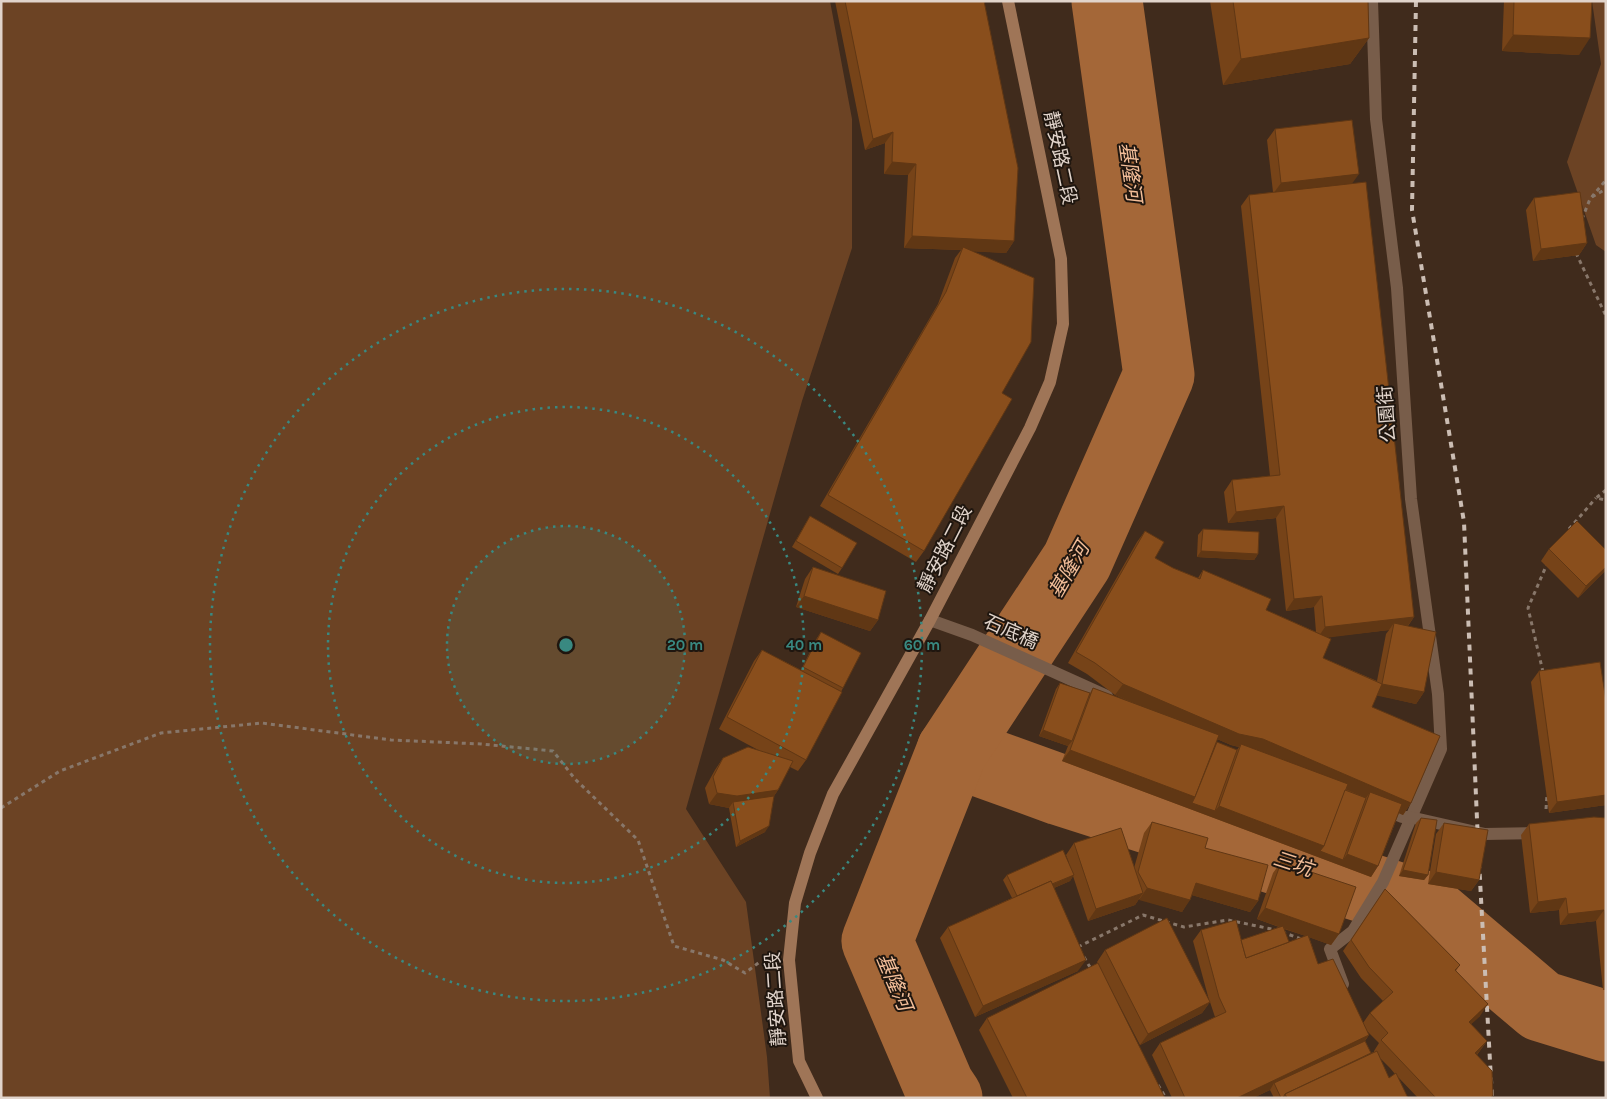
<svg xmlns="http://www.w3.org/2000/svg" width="1607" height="1099" viewBox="0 0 1607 1099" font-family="Karla,'Noto Sans TC',sans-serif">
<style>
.green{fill:#6c4324}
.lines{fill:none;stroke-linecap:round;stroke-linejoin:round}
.river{stroke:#a46738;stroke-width:71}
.path{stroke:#88776a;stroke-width:3;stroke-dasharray:4 4;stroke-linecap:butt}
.service{stroke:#785d4a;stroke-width:12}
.minor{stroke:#785d4a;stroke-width:12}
.secondary{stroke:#9f7557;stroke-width:12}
.rail{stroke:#cbbdb3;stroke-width:4;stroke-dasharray:6 6;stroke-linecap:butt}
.wall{fill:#764318;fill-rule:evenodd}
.shaded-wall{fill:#603714}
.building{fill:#894e1c;stroke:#603714}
.ring{fill:none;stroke:#398981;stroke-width:2.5;stroke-dasharray:2.5 5}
.labels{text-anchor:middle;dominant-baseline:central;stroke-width:4;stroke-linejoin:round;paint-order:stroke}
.street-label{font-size:19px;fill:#e1d4cb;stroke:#1f160f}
.water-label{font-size:20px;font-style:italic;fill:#f3be99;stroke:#1f160f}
.centre{fill:#398981;stroke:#1f160f;stroke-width:2.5}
.ring-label{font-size:15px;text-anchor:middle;font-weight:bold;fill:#398981;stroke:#1f160f;stroke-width:4;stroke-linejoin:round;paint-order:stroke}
</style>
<rect width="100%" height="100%" fill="#402b1c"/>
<g class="green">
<polygon points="1,1 830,1 852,119 852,248 802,401 686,809 746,902 767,1057 770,1098 1,1098"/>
<polygon points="1592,1 1606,1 1606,252 1596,245 1567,162 1601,64"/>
</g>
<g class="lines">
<g class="river">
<polyline points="952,751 1060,790 1423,906 1541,1006 1606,1026"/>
<polyline points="947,1098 939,1086 877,941 952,751 1077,561 1159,375 1107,1"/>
</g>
<g class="path">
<polyline points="1592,197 1606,189"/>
<polyline points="1582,219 1590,199 1606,180"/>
<polyline points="1576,253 1606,316"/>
<polyline points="1606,490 1596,498 1606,500"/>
<polyline points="1569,529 1596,498"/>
<polyline points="1543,672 1528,608 1547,564"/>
<polyline points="1,808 60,771 161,733 262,723 391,740 481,744 553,751 575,779 638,840 674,946 723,960 745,973 761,961"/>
<polyline points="1546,809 1547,795"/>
<polyline points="1282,932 1304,940"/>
<polyline points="1078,947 1143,915 1184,927 1228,920 1276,930"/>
<polyline points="1084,957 1091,969"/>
<polyline points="1158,1085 1166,1098"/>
</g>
<polyline class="service" points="1343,984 1330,949 1353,931 1383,882 1441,749 1438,694 1411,499 1397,288 1376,119 1372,1"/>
<g class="minor">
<polyline points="930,620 972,635 1107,696"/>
<polyline points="1382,809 1402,817 1410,817 1485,834 1538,833"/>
</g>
<polyline class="secondary" points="817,1098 799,1061 789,960 795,903 810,853 833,794 930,620 1030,428 1050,382 1063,324 1061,259 1008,1"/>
<g class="rail">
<polyline points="1416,1 1412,210 1464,522 1478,842"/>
<polyline points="1479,862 1492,1098"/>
</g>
</g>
<g class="wall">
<polygon points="835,1 984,1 1014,241 1006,253 973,251 1002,393 924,551 916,562 820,506 938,304 955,258 961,250 904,248 908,175 884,174 885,143 865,150"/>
<polygon points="1210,1 1368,1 1369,38 1350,64 1223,85"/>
<polygon points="1504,1 1592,1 1579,55 1502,51"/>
<path d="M1275,129L1352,183L1414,617L1408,626L1424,692L1416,704L1377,695L1372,707L1411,803L1403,815L1399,813L1378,866L1371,877L1062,761L1068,746L1039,736L1056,689L1060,683L1090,693L1093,688L1132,703L1115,695L1087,674L1068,663L1137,542L1145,531L1155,558L1173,568L1198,578L1203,570L1266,610L1316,632L1314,607L1286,611L1276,518L1228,523L1224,492L1232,480L1270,476L1241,206L1249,195L1273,192L1267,140ZM1389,630L1386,634L1377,681L1323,658L1328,637ZM1217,739L1231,745L1239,747L1237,750L1217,742Z"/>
<polygon points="1534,198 1587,243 1579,255 1533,261 1526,210"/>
<polygon points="810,516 842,568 838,574 792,547"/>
<polygon points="1203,529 1258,554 1254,560 1197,557 1198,535"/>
<polygon points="1549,549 1606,570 1578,598 1541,561"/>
<polygon points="813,567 878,620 870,631 796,607 805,579"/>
<polygon points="821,632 843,688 806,760 798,771 790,767 778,790 774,796 765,832 736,847 729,808 709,804 705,788 715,770 723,758 760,751 719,729 754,661 762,650 801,670 817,638"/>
<polygon points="1539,671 1606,805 1549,813 1531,682"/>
<polygon points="1421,818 1428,875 1424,880 1399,876 1416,823"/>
<polygon points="1606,818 1606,990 1603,990 1596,921 1560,925 1559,910 1530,913 1521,835 1529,824"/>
<polygon points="1152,822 1205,848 1258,901 1250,912 1192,895 1182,912 1139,899 1135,905 1088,921 1073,876 1070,881 1054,888 1078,971 975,1017 940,938 948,927 1012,898 1003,880 1007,875 1069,863 1066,855 1074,843 1134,868 1144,833"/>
<polygon points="1444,823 1479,880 1471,891 1428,884 1436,834"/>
<path d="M1281,862L1339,934L1331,945L1309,937L1318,964L1363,1023L1370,1013L1383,1001L1361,978L1343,951L1385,889L1460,965L1456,971L1480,1016L1471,1024L1487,1041L1477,1055L1493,1095L1492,1098H1418L1398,1077L1408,1098H1274L1270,1090L1253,1098H1172L1152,1055L1160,1043L1215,1017L1210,1002L1202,1013L1140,1045L1097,962L1105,950L1209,1000L1193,941L1201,930L1241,940L1279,927L1257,919L1273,873ZM1284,929L1306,936L1289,942ZM1366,1030L1379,1043L1374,1051V1052L1371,1053L1365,1041L1369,1035ZM1380,1058L1390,1068L1395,1074L1389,1078Z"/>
<polygon points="987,1018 1165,1098 1013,1098 979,1030"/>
</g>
<g class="shaded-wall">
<polygon points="1513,35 1590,38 1579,55 1502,51"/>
<polygon points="1369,38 1350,64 1223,85 1241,59"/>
<polygon points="893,132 885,143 865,150 873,139"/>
<polygon points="892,162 916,164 908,175 884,174"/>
<polygon points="1359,174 1351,185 1273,194 1281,183"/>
<polygon points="912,236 1014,241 1006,253 962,251 963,247 961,250 904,248"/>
<polygon points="1587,243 1579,255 1533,261 1541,249"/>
<polygon points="1284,506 1276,518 1228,523 1236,512"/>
<polygon points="1201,551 1258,554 1254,560 1197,557"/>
<polygon points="1606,567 1606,570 1578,598 1586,586"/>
<polygon points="804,596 878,620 870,631 796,607"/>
<polygon points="1322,596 1314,607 1286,611 1294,599"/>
<polygon points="1414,617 1406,628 1394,623 1389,630 1317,639 1325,627"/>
<polygon points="1123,684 1263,739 1411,803 1403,815 1367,799 1370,792 1366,798 1241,744 1239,747 1231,745 1115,695"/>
<polygon points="1382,684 1424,692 1416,704 1374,695"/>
<polygon points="1043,730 1072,741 1068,746 1039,736"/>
<polygon points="1070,750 1195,797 1215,811 1219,806 1324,846 1343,860 1347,854 1378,866 1371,877 1062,761"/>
<polygon points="778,790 770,802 733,802 729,808 709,804 717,793"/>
<polygon points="1606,795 1606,805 1549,813 1557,802"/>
<polygon points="769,826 765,832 736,847 740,841"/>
<polygon points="1403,870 1428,875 1424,880 1399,876"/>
<polygon points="1436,872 1479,880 1471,891 1428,884"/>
<polygon points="1074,875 1070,881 1015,905 1019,899"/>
<polygon points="1196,883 1258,901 1250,912 1188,894"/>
<polygon points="1147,888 1190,900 1182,912 1139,900"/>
<polygon points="1143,893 1135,905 1088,921 1096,909"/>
<polygon points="1566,898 1559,910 1530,913 1538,902"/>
<polygon points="1265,908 1339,934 1331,945 1257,919"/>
<polygon points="1604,910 1596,921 1560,925 1568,914"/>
<polygon points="1086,960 1078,971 975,1017 983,1006"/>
<polygon points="1210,1002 1202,1013 1140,1045 1148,1034"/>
<polygon points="1488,1004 1480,1016 1462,1033 1469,1022"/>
<polygon points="1369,1035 1361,1046 1274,1083 1270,1090 1253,1098 1237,1098"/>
<polygon points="1487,1041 1479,1052 1467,1064 1475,1053"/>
</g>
<g class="building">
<polygon points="845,1 984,1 1018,168 1014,241 912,236 916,164 892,162 893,132 873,139"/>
<polygon points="1233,1 1368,1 1369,38 1241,59"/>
<polygon points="1514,1 1592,1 1590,38 1513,35"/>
<polygon points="1352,120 1359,174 1281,183 1275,129"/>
<polygon points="1366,182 1414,617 1325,627 1322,596 1294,599 1284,506 1236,512 1232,480 1280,475 1249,195"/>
<polygon points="1580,192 1587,243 1541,249 1534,198"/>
<polygon points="963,247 1034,278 1031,342 1002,393 1012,399 924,551 828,495 946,292"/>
<polygon points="810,516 857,543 842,568 796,541"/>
<polygon points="1577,521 1606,550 1606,567 1586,586 1549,549"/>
<polygon points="1203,529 1259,532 1258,554 1201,551"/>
<polygon points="1145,531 1164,542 1155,558 1173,568 1200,579 1203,570 1271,599 1266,610 1331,639 1323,658 1382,684 1394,623 1436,632 1424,692 1382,684 1372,707 1440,736 1411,803 1263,739 1239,734 1123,684 1095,663 1076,652"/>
<polygon points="813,567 886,591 878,620 804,596"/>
<polygon points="821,632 861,653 843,688 803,667"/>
<polygon points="762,650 842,692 806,760 727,717"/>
<polygon points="1600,662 1606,701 1606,795 1557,802 1539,671"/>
<polygon points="1060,683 1090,693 1072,741 1043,730"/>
<polygon points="1093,688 1219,735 1195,797 1070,750"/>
<polygon points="1217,742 1237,750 1215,811 1192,803 1195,797"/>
<polygon points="1241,744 1348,784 1324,846 1219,806"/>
<polygon points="748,747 793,761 778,790 737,796 717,793 713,777 723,758"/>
<polygon points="1345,790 1366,798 1343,860 1320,851 1324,846"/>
<polygon points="1370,792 1402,804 1378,866 1347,854"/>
<polygon points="774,796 769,826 740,841 733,802"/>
<polygon points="1594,817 1606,818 1606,928 1604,910 1568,914 1566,898 1538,902 1529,824"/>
<polygon points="1421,818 1437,820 1428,875 1403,870"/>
<polygon points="1152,822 1208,838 1205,848 1268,865 1258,901 1196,883 1190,900 1147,888 1138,872"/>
<polygon points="1444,823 1488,830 1479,880 1436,872"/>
<polygon points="1121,828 1143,893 1096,909 1074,843"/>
<polygon points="1063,850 1074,875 1052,884 1051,881 1017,896 1007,875"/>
<polygon points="1281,862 1356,887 1339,934 1265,908"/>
<polygon points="1051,881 1086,960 983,1006 948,927"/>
<polygon points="1385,889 1460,965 1455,970 1488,1004 1469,1022 1487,1041 1475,1053 1492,1071 1493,1095 1491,1098 1436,1098 1381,1040 1388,1033 1370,1013 1393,992 1369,967 1351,940"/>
<polygon points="1167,918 1210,1002 1148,1034 1105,950"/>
<polygon points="1236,920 1246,958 1308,935 1318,964 1333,959 1369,1035 1237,1098 1185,1098 1160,1043 1226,1012 1219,997 1201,930"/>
<polygon points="1283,926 1289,942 1246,958 1241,940"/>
<polygon points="1098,963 1165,1098 1027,1098 987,1018"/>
<polygon points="1365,1041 1371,1053 1285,1094 1283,1098 1281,1098 1274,1083"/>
<polygon points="1377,1051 1389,1078 1396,1073 1408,1098 1287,1098 1285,1094"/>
</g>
<circle cx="566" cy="645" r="119" fill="#398981" fill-opacity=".12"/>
<g class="ring">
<circle cx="566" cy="645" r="119"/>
<circle cx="566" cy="645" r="238"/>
<circle cx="566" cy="645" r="356"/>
</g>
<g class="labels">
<g class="street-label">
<text transform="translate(1060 158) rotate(78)">靜安路二段</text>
<text transform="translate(1387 414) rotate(-94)">公園街</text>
<text transform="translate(945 549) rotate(-63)">靜安路二段</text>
<text transform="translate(1011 632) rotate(24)">石底橋</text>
<text transform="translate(776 999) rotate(-94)">靜安路二段</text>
</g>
<g class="water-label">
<text transform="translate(1130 172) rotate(82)">基隆河</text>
<text transform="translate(1069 570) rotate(-60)">基隆河</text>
<text transform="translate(1293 864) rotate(18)">三坑</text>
<text transform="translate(894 982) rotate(67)">基隆河</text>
</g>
</g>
<circle cx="566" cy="645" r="8" class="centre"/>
<g class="ring-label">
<text x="685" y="650">20 m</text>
<text x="804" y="650">40 m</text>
<text x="922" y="650">60 m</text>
</g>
<rect width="1607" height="1099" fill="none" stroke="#e1d4cb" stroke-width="5"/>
</svg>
